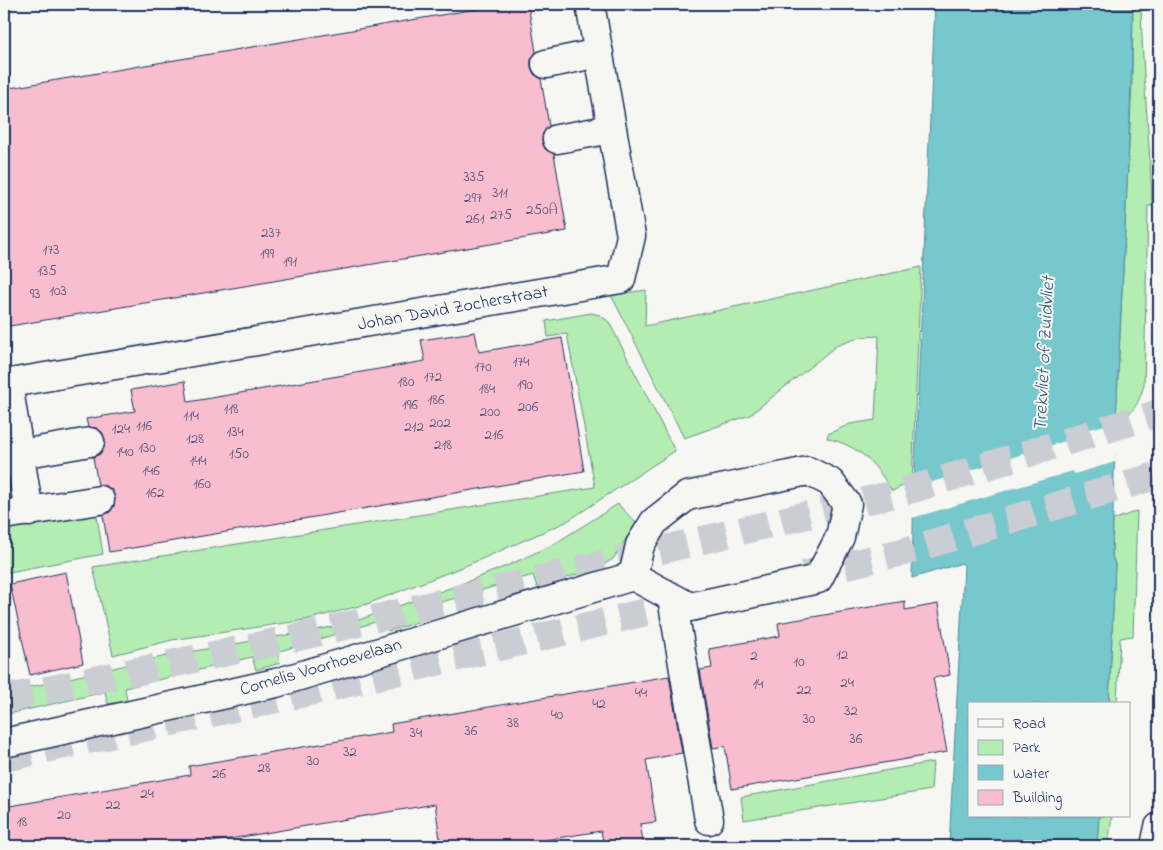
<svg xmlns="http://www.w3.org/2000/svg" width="1163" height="850" viewBox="0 0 1163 850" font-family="'Indie Flower',sans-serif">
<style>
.green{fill:#b4edb1;stroke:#688e88}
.water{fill:#76c8cd;stroke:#528ba1}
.pier{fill:#f6f6f2}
.building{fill:#f8becf;stroke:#1b2f5e}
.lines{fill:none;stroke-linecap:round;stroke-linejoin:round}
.major-tunnel{stroke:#caced4;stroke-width:28;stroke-dasharray:28 14;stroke-linecap:butt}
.minor-casing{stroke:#1b2f5e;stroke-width:31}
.minor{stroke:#f6f6f2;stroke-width:28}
.labels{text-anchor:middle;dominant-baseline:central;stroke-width:4;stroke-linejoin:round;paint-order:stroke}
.number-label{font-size:15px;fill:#52537a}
.street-label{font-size:18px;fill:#1b2f5e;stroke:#f6f6f2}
.water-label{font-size:19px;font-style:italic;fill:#32557a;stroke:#f6f6f2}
</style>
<rect width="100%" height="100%" fill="#f6f6f2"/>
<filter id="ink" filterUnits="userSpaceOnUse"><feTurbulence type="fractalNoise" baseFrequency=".02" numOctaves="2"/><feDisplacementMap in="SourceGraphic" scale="10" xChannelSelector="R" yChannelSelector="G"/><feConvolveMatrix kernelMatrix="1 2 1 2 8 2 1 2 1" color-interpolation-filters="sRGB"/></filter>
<g filter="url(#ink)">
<g class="green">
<path d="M1133,4H1141C1142,71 1150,138 1152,206H1148L1144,385C1139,401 1135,415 1116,419L1132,83Z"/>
<path d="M921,267L912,482L892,491C873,461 862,448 827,438L828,434L850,424L875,420L879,336L861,337L836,346L750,415L684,438L611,295L646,290L645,326Z"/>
<polygon points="591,313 600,315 609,322 675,451 566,522 470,564 367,604 305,620 172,640 113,655 93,567 595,487 567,334 548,337 546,321"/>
<polygon points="618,504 636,523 613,559 600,567 537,587 533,575 425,607 428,619 388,631 385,619 277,652 280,663 256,670 252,657 125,688 127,701 108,704 105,692 4,715 4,693 166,656 344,625 456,586 509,565 554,544"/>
<polygon points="96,511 103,554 4,573 4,529"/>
<polygon points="1137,511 1133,636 1120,638 1117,704 1109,704 1115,564 1112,556 1113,520"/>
<polygon points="933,762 931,790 744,820 741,797"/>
<polygon points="1099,816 1112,816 1108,846 1097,846"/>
</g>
<path class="water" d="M935,4H1133C1130,188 1115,372 1112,556L1115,564L1109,704H969V816H1099L1097,846H949L964,566L962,563L912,578L914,482Z"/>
<polygon class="pier" points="1116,422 1116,427 1118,427 1115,462 1074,474 1073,471 912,518 913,488 1075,438 1075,433"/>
<g class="building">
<polygon points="506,4 528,4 536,52 531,59 531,67 534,74 541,79 549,126 543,133 542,141 545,149 554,154 567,231 4,327 4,89"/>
<polygon points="475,332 479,352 562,338 584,471 109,552 103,515 110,512 114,506 115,497 112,490 106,486 98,485 93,457 100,454 104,448 105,439 102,432 96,428 88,427 86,419 135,411 131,390 185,381 188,402 425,361 421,340"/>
<polygon points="66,572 83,663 30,675 10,584"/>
<polygon points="905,601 905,610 938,604 950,675 933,678 947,752 732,789 725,746 713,748 700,670 712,668 709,649 780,636 778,623"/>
<polygon points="669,676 682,753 646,760 656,822 640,824 644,846 604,846 601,831 507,846 441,846 435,804 189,846 4,846 4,807 190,775 189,766 392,732 391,724"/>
</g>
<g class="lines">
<g class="major-tunnel">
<polyline points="804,575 903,552 1159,475"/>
<polyline points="4,699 290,639 903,492 1159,413"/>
<polyline points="4,758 323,689 697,600"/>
</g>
<g class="minor-casing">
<g id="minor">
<polyline points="546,64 599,53"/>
<polyline points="557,139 612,129"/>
<polyline points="4,384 621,279 631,236 590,4"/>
<polyline points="8,384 29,512"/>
<polyline points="4,457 90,442"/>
<polygon points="808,471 830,482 847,504 840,537 818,579 690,607 633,576 640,545 654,522 687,496"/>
<polyline points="4,515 100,500"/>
<polyline points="672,598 709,820"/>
<polyline points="4,743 276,683 633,576"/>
<polyline points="1155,846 1159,827"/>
</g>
</g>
<use href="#minor" class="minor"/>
</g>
</g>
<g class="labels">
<g class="number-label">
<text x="474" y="177">335</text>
<text x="500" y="193">311</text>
<text x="473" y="198">297</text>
<text x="542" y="210">250A</text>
<text x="501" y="215">275</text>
<text x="475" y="219">261</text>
<text x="271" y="233">237</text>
<text x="51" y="250">173</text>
<text x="267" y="254">199</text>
<text x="290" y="262">191</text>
<text x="47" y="271">135</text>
<text x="58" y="291">103</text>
<text x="35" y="294">93</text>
<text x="521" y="362">174</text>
<text x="483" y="367">170</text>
<text x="433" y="377">172</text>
<text x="406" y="382">180</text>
<text x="525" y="385">190</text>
<text x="487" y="389">184</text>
<text x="436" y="400">186</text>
<text x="410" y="405">196</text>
<text x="528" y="407">206</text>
<text x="231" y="409">118</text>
<text x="490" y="412">200</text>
<text x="191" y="416">114</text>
<text x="440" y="423">202</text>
<text x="144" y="426">116</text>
<text x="414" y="427">212</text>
<text x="121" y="429">124</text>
<text x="235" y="432">134</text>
<text x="494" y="435">216</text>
<text x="195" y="439">128</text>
<text x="443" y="445">218</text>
<text x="147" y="448">130</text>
<text x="125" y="452">140</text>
<text x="239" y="454">150</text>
<text x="198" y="461">144</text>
<text x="151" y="471">146</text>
<text x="202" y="484">160</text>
<text x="155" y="493">162</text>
<text x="842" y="655">12</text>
<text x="754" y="656">2</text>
<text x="799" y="662">10</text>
<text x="847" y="683">24</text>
<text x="758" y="684">14</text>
<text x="804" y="690">22</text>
<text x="641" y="693">44</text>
<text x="599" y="704">42</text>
<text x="851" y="711">32</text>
<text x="557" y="715">40</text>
<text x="809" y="719">30</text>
<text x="513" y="723">38</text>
<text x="471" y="731">36</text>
<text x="416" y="733">34</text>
<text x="856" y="739">36</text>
<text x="350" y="752">32</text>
<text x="313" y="761">30</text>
<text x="264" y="768">28</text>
<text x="219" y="774">26</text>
<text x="147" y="794">24</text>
<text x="113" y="805">22</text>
<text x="64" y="815">20</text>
<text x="22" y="822">18</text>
</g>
<g class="street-label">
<text transform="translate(453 309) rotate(-10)">Johan David Zocherstraat</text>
<text transform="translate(321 668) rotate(-16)">Cornelis Voorhoevelaan</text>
</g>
<g class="water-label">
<text transform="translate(1045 354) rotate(-87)">Trekvliet of Zuidvliet</text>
</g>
</g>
<rect width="1163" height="850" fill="none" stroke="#f6f6f2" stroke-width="20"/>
<rect x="10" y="10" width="1143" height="830" fill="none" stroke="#1b2f5e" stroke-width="2" filter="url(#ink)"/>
<rect x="968" y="702" width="162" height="115" fill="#f6f6f2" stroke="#9ea6b7"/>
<rect x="978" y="719" width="25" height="8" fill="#f6f6f2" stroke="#9ea6b7"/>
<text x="1013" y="728" font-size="15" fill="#1b2f5e">Road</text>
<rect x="978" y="740" width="25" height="15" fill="#b4edb1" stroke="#9ea6b7"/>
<text x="1013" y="752" font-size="15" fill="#1b2f5e">Park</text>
<rect x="978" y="765" width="25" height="15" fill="#76c8cd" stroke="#9ea6b7"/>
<text x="1013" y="778" font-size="15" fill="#1b2f5e">Water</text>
<rect x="978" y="790" width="25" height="15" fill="#f8becf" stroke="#9ea6b7"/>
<text x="1013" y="802" font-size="15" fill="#1b2f5e">Building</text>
</svg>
